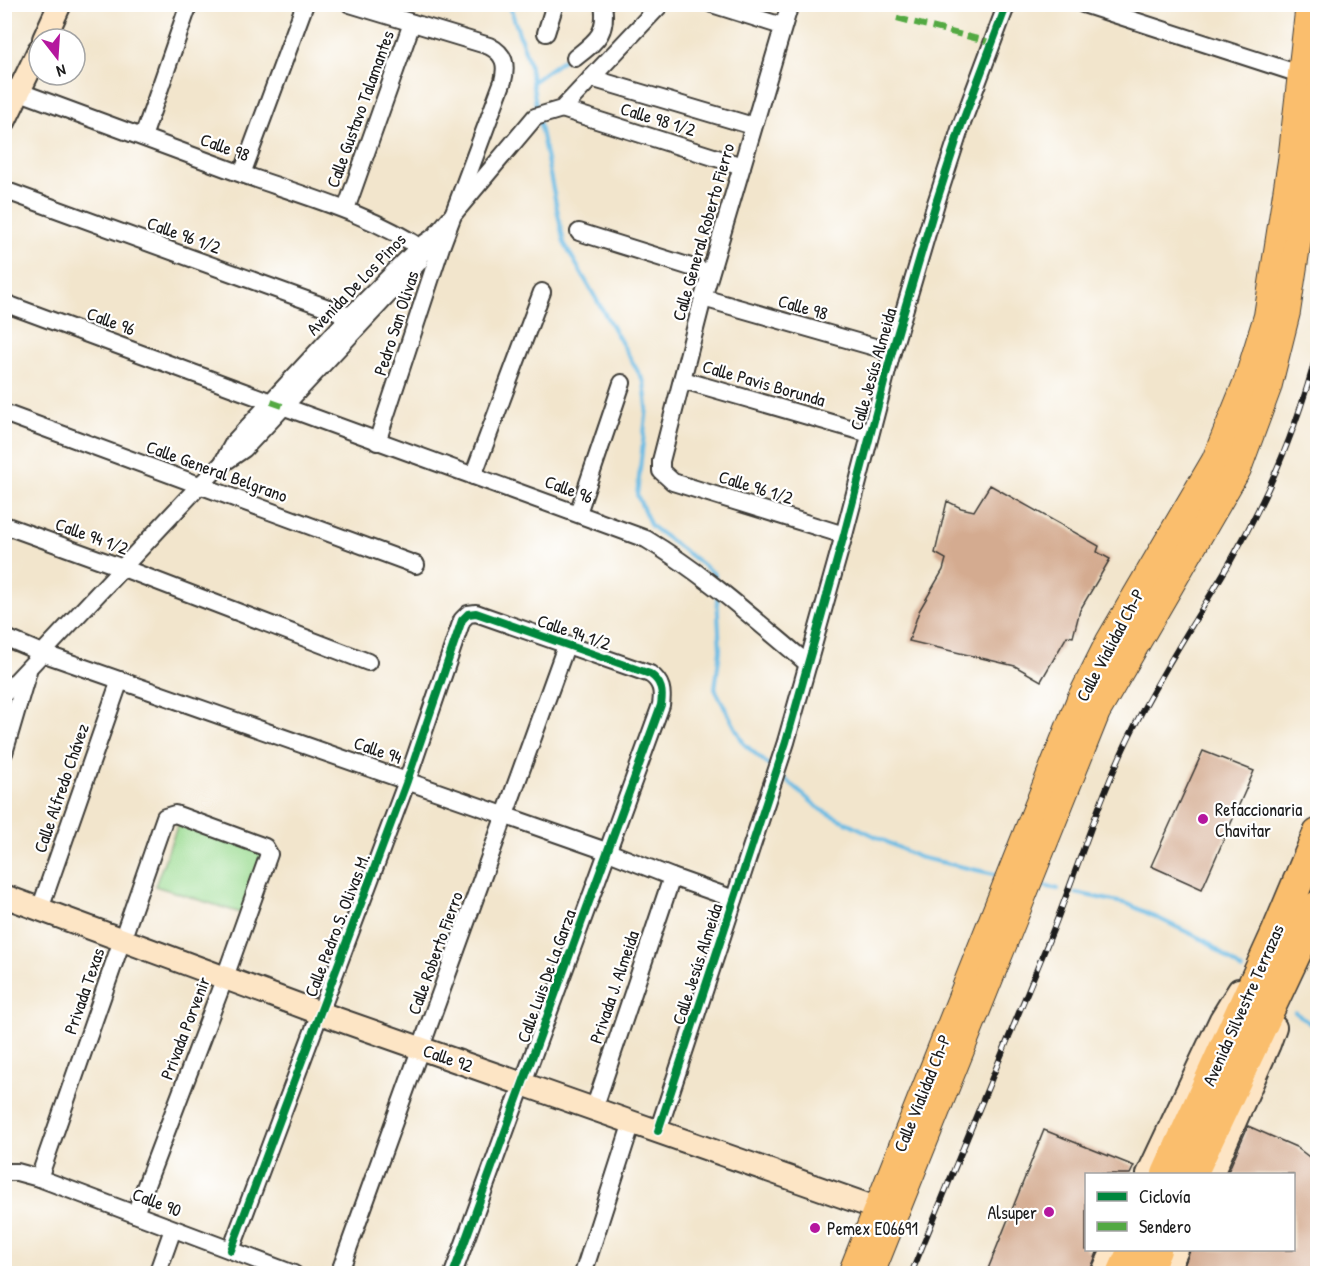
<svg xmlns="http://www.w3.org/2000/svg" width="1322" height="1278" viewBox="0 0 1322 1278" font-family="'Patrick Hand',sans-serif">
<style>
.green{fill:#9bdc92;stroke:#5c7c57;stroke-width:1.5}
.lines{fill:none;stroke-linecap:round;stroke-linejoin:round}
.stream{stroke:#69bbe4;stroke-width:4}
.building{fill:#d4ab90}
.street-casing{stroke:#3c3a36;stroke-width:20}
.secondary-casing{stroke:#3c3a36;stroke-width:26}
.primary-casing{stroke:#3c3a36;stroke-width:28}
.highway-casing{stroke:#3c3a36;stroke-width:33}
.street{stroke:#fff;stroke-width:16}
.secondary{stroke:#fde5c5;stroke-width:22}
.primary{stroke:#fabe6d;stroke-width:26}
.highway{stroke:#fabe6d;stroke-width:30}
.rail-casing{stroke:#1c1c1c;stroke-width:6}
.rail{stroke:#fff;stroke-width:4;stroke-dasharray:11;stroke-linecap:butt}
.quiet{stroke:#52a943;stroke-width:6;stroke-dasharray:12 6;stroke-linecap:butt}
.cycleway-casing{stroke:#fff;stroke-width:11}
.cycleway{stroke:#00873e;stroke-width:8}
.poi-dot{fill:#b5179e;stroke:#fff;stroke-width:2}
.labels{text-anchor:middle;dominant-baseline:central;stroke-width:4.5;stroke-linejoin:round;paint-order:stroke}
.street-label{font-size:18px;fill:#1c1c1c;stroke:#fff}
.poi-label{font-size:18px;fill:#1c1c1c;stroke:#fff;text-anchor:start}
</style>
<rect width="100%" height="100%" fill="#fff"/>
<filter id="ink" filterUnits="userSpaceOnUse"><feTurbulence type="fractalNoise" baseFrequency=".0167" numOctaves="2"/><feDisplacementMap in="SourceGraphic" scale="12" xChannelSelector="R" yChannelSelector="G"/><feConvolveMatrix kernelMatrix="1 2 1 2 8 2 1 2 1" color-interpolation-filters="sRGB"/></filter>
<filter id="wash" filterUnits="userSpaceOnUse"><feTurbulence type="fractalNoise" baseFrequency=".008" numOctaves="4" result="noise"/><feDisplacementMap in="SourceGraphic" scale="24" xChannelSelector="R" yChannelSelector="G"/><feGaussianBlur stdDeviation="1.35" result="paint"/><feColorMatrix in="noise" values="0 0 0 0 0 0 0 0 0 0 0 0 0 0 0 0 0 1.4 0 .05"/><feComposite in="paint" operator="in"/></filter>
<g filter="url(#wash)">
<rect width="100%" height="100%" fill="#f2e5cc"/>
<polygon class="green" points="180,825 264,852 244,914 155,886 177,827"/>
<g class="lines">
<g class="stream">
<polyline points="509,4 529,63 537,111"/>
<polyline points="532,82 570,55"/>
<polyline points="539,121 564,243 644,382 647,407 637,495 651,526 715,574 715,579"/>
<polyline points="717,596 720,650 715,689 744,744 772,768"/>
<polyline points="780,775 821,810 918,857 999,875"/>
<polyline points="1039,885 1058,889"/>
<polyline points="1076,893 1128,904 1206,941 1242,970"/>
<polyline points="1295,1012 1313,1026 1318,1037"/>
</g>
</g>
<g id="blocks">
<g class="building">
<polygon points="990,485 1099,546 1097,552 1110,559 1080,610 1073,637 1067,636 1041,681 1015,666 909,641 919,611 943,570 946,559 935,553 947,501 961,508 974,511"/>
<polygon points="1203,751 1254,771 1202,889 1151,866"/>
<polygon points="1248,1126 1296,1147 1317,1163 1317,1274 1181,1274 1190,1250 1293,1250 1293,1174 1227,1174"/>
<polygon points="1044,1130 1134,1166 1130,1174 1086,1174 1086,1250 1098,1250 1089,1274 986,1274"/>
</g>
</g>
</g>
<g filter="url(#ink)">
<use href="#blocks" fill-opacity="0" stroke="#3c3a36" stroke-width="1.5"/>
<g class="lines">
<g class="street-casing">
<g id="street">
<path d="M350,4L489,46C505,54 507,65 503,81L441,247L377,442"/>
<polyline points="712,4 782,26"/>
<polyline points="790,4 703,298 661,461 661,471 673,482 844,535"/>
<polyline points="1083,4 1318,80"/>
<polyline points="546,33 555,4"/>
<path d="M575,58C596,41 608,34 603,4"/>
<polyline points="591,78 753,126"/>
<path d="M4,86C83,115 161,144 239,173C304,196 370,213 427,252"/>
<polyline points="562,109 742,166"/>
<polyline points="143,137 189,4"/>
<polyline points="242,174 305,4"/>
<polyline points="4,190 350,316"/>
<polyline points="346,209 412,23"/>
<polyline points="579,232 710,273"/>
<polyline points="703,298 892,352"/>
<polyline points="4,303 271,402"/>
<polyline points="683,380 870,434"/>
<path d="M285,407L646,539C705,574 755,620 808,664"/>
<polyline points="4,413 416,565"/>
<polyline points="222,464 234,442 350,316 419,247 435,236 535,117 562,109 661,4"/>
<polyline points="473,476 542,292"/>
<polyline points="578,513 622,383"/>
<polyline points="4,525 123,568 368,662"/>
<polyline points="4,637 42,653 606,851 672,877 734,899"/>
<polyline points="4,694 199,486 222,464 244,449 419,262"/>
<polyline points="4,753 28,671"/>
<polyline points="40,909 120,680"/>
<polyline points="594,1109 672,877"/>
<polyline points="658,1131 786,742 844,535 892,352 936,203 961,126 1005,9 1010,4"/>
<polyline points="4,1172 17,1172 39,1178 294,1274"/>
<polyline points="39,1178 165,817 175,814 265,847 269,854 225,977 135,1214"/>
<path d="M231,1250L407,781L462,620L468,614L476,613L650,674C662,682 663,692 661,705L453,1274"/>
<polyline points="157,1274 173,1229"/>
<polyline points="339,1274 566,646"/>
<polyline points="583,1274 632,1122"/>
</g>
</g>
<g class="secondary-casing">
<g id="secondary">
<polyline points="44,39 60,4"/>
<polyline points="4,122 39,50"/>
<polyline points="4,896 320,1013 893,1214"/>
<polyline points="1148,1174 1221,1019 1239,990"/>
<polyline points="1212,1174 1269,1044 1275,1027"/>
<polyline points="1102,1274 1113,1250"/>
<polyline points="1166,1274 1177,1250"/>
</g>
</g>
<g class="primary-casing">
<g id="primary">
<polyline points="851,1274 1080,699 1109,641 1215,460 1247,381 1267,316 1291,161 1309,4"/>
<polyline points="871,1274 1097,712 1238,469 1268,388 1287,312 1309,167 1318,94"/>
</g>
</g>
<g class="highway-casing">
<g id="highway">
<polyline points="1167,1174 1276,934 1318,834"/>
<polyline points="1192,1174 1318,906"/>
<polyline points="1122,1274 1133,1250"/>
<polyline points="1145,1274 1156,1250"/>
</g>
</g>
<use href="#street" class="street"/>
<use href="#secondary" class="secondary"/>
<use href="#primary" class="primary"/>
<use href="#highway" class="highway"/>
<g class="rail-casing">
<path id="rail" d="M911,1274C958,1159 1006,1045 1053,930C1080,862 1101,792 1134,727C1162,671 1197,618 1229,564C1268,497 1299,423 1318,348"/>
</g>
<use href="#rail" class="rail"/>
<g class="quiet">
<polyline points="897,18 993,43"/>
<polyline points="271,402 285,407"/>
</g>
<g class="cycleway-casing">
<g id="cycleway">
<polyline points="658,1131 786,742 844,535 892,352 936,203 961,126 1005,9 1010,4"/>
<path d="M231,1250L407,781L462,620L468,614L476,613L650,674C662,682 663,692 661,705L453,1274"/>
</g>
</g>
<use href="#cycleway" class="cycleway"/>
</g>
</g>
<g class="poi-dot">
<circle cx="1203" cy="819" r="6"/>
<circle cx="1049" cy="1212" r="6"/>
<circle cx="815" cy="1228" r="6"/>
</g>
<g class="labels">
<g class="street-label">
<text transform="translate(360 109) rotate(-70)">Calle Gustavo Talamantes</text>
<text transform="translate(658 119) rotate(17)">Calle 98 1/2</text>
<text transform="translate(225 147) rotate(20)">Calle 98</text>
<text transform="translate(703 232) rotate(-74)">Calle General Roberto Fierro</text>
<text transform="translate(184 235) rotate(20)">Calle 96 1/2</text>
<text transform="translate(356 284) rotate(-46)">Avenida De Los Pinos</text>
<text transform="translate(803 307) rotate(16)">Calle 98</text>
<text transform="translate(111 321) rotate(20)">Calle 96</text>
<text transform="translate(396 323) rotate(-72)">Pedro San Olivas</text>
<text transform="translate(873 369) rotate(-74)">Calle Jesús Almeida</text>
<text transform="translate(764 383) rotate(16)">Calle Pavis Borunda</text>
<text transform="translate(217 471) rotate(20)">Calle General Belgrano</text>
<text transform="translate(756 487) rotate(17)">Calle 96 1/2</text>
<text transform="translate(569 489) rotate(20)">Calle 96</text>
<text transform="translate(92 536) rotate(20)">Calle 94 1/2</text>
<text transform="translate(574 632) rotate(19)">Calle 94 1/2</text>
<text transform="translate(1110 645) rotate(-62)">Calle Vialidad Ch-P</text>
<text transform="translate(378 750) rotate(19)">Calle 94</text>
<text transform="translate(61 788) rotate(-71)">Calle Alfredo Chávez</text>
<text transform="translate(337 925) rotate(-69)">Calle Pedro S. Olivas M.</text>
<text transform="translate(435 953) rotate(-70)">Calle Roberto Fierro</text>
<text transform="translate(697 964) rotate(-72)">Calle Jesús Almeida</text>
<text transform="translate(546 976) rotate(-70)">Calle Luis De La Garza</text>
<text transform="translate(614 987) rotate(-71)">Privada J. Almeida</text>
<text transform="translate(84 991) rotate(-71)">Privada Texas</text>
<text transform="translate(1243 1005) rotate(-66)">Avenida Silvestre Terrazas</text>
<text transform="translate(185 1028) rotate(-69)">Privada Porvenir</text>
<text transform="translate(448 1058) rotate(19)">Calle 92</text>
<text transform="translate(922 1093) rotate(-68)">Calle Vialidad Ch-P</text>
<text transform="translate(157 1202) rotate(21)">Calle 90</text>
</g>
<g class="poi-label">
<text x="1215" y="809">Refaccionaria<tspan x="1215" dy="21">Chavitar</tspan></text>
<text x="1037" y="1212" text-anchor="end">Alsuper</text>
<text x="827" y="1228">Pemex E06691</text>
</g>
</g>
<rect width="1322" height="1278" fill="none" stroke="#fff" stroke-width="24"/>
<rect x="1085" y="1173" width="210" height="78" fill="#ffffff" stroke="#a4a4a4" stroke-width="1.5"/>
<rect x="1097" y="1192" width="30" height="9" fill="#00873e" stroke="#a4a4a4" stroke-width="1.5"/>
<text x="1139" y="1203" font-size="18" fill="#1c1c1c">Ciclovía</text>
<rect x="1097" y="1222" width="30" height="9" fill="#52a943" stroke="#a4a4a4" stroke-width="1.5"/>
<text x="1139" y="1233" font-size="18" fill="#1c1c1c">Sendero</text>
<g transform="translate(57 57) rotate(163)"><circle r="28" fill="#ffffff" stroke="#a4a4a4" stroke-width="1.5"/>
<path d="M0-4.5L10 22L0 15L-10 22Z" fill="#b5179e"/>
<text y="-9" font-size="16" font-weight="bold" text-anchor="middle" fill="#1c1c1c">N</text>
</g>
</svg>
